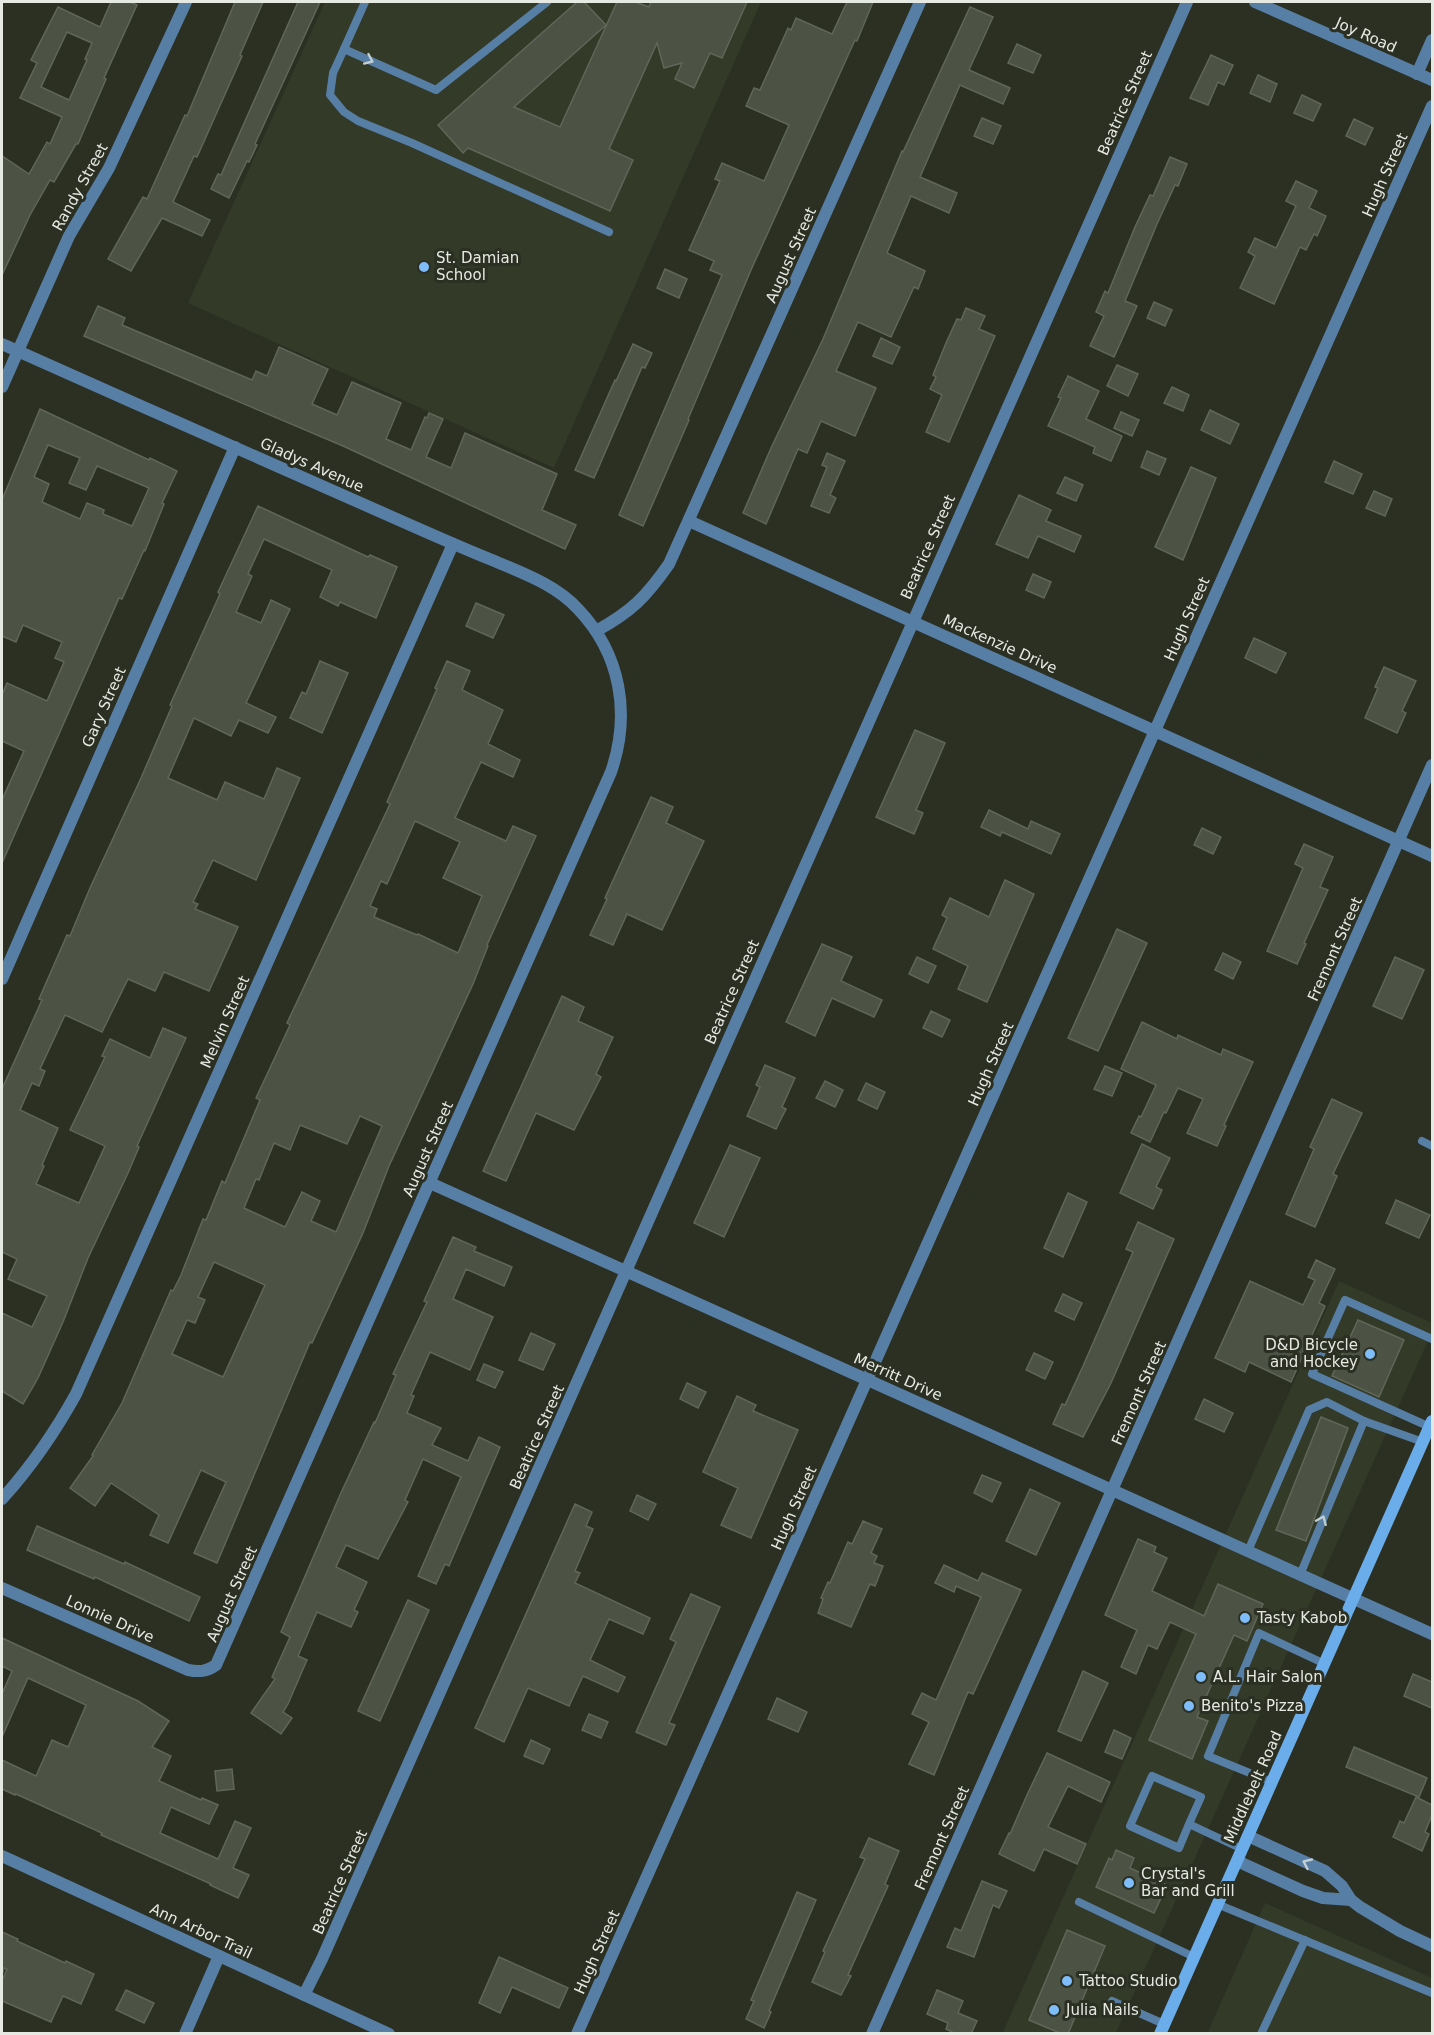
<svg xmlns="http://www.w3.org/2000/svg" width="1434" height="2035" viewBox="0 0 1434 2035" font-family="'DejaVu Sans',sans-serif">
<style>
.built{fill:#333a28}
.building{fill:#4c5244;stroke:#606658;stroke-width:1.5;fill-rule:evenodd}
.lines{fill:none;stroke-linecap:round;stroke-linejoin:round}
.service{stroke:#577fa6;stroke-width:8}
.minor{stroke:#577fa6;stroke-width:12}
.tertiary{stroke:#577fa6;stroke-width:12}
.secondary{stroke:#6badeb;stroke-width:12}
.oneway{stroke:#c2ced2}
.poi-dot{fill:#7ebdf9;stroke:#2b3023;stroke-width:2}
.labels{text-anchor:middle;dominant-baseline:central;stroke-width:6;stroke-linejoin:round;paint-order:stroke}
.street-label{font-size:15px;fill:#e6e9e1;stroke:#2b3023}
.poi-label{font-size:15px;fill:#e6e9e1;stroke:#2b3023;text-anchor:start}
</style>
<rect width="100%" height="100%" fill="#2b3023"/>
<g class="built">
<polygon points="325,2 761,2 554,468 188,303"/>
<polygon points="1339,1281 1432,1323 1432,1332 1116,2033 1002,2034"/>
<polygon points="1265,1903 1432,1978 1432,2033 1207,2034"/>
</g>
<g class="building">
<path d="M111,2H130L137,5L104,78L106,79L78,144H76L54,182L50,180L30,215L2,275V156L29,174L47,142L50,144L62,117L20,98L37,63L31,60L58,7L100,27ZM67,32L92,43L85,59L87,60L69,100L41,87Z"/>
<polygon points="235,2 263,2 240,55 242,56 197,157 194,156 173,202 210,220 202,236 162,218 131,271 108,259 143,197 147,199 185,115 187,116"/>
<polygon points="298,2 320,2 255,144 257,145 249,162 247,161 229,198 211,189 218,174 221,175"/>
<polygon points="577,2 584,2 606,25 514,107 560,127 617,2 635,2 649,7 651,2 747,2 722,58 710,53 694,88 675,79 682,63 664,68 657,43 609,149 633,160 610,211 468,148 463,153 438,125"/>
<polygon points="847,2 873,2 857,41 855,40 751,270 688,419 689,420 643,526 619,515 722,275 710,270 714,261 689,250 720,181 715,179 722,163 764,181 789,125 746,106 754,88 760,90 788,28 791,30 796,18 832,34"/>
<polygon points="970,7 993,17 969,70 1010,88 1003,104 960,85 920,177 957,193 949,213 911,196 887,253 925,271 918,289 914,287 891,337 858,322 836,371 876,388 855,436 821,421 807,453 798,449 766,524 743,513 771,448 823,339 902,151 903,152"/>
<polygon points="1017,44 1041,55 1033,73 1008,63"/>
<polygon points="1211,55 1233,65 1224,85 1218,82 1208,105 1190,98"/>
<polygon points="1258,75 1277,84 1270,102 1250,93"/>
<polygon points="1302,95 1321,104 1313,121 1294,113"/>
<polygon points="982,118 1001,126 993,144 974,136"/>
<polygon points="1354,119 1373,128 1365,145 1346,136"/>
<polygon points="1170,157 1187,164 1178,186 1175,185 1157,224 1125,301 1137,306 1114,357 1090,346 1104,316 1096,312 1105,291 1108,293 1135,227 1150,195 1153,196"/>
<polygon points="1296,181 1317,191 1309,208 1326,216 1317,236 1314,234 1306,250 1300,247 1274,304 1240,288 1255,256 1248,252 1255,238 1276,248 1296,206 1286,201"/>
<polygon points="665,269 687,279 679,298 657,288"/>
<polygon points="1154,302 1172,310 1165,326 1147,318"/>
<polygon points="98,306 125,318 122,325 252,380 256,371 267,376 279,347 328,369 312,404 337,415 352,382 401,403 386,439 411,450 425,417 427,418 429,413 443,419 426,457 451,468 465,433 557,474 542,510 576,525 565,549 343,446 84,336"/>
<polygon points="966,308 985,316 979,329 995,336 949,442 926,432 942,395 930,389 936,377 933,375 946,343 957,319 961,320"/>
<polygon points="881,338 900,347 892,364 873,356"/>
<polygon points="633,344 652,353 645,368 642,367 594,478 575,470 615,380 616,381"/>
<polygon points="1117,365 1138,374 1128,396 1107,386"/>
<polygon points="1068,376 1099,391 1086,419 1122,436 1111,461 1093,453 1095,447 1048,426 1061,398 1058,397"/>
<polygon points="1172,387 1189,395 1183,411 1164,403"/>
<path d="M40,409L149,460L150,458L177,471L162,503L164,504L145,551L144,550L122,599L119,598L2,863V800L24,751L2,741V695L7,683L47,701L64,662L55,658L62,642L23,625L16,642L2,636V500ZM48,445L80,458L69,483L86,490L97,466L149,488L132,526L103,514L104,510L87,503L80,519L42,502L49,484L34,477Z"/>
<polygon points="1210,410 1239,424 1230,444 1201,430"/>
<polygon points="1121,412 1139,420 1132,436 1114,428"/>
<polygon points="1147,451 1166,459 1159,475 1141,467"/>
<polygon points="827,453 845,461 830,495 836,498 829,513 811,506 827,467 822,465"/>
<polygon points="1334,461 1362,474 1353,494 1325,482"/>
<polygon points="1191,467 1216,478 1183,560 1155,547"/>
<polygon points="1065,477 1083,485 1076,501 1057,493"/>
<polygon points="1374,491 1392,499 1385,516 1366,508"/>
<polygon points="1019,495 1051,510 1046,521 1081,536 1074,552 1038,536 1028,558 996,544"/>
<polygon points="258,506 368,557 370,555 397,567 376,618 340,602 338,606 320,597 332,570 264,539 248,574 252,576 236,612 261,623 271,600 290,609 246,703 276,717 268,733 239,720 231,736 194,718 168,778 217,800 225,782 264,799 277,768 300,778 256,880 213,860 193,902 198,904 195,909 238,927 209,991 164,972 155,991 128,979 102,1032 65,1015 40,1069 45,1071 39,1086 32,1083 20,1110 58,1128 42,1165 44,1166 36,1184 79,1203 105,1146 70,1130 105,1057 102,1056 110,1039 150,1058 163,1028 186,1038 137,1146 139,1147 128,1173 88,1258 63,1322 38,1378 23,1404 2,1391 2,1313 32,1327 47,1296 8,1279 17,1259 2,1252 2,1089 42,1000 39,999 67,935 70,936 90,888 141,778 172,706 170,705 220,594 218,592"/>
<polygon points="1033,574 1051,582 1044,598 1026,590"/>
<polygon points="476,603 504,615 493,638 466,626"/>
<polygon points="1254,638 1286,653 1276,673 1245,658"/>
<polygon points="320,661 348,673 322,733 290,718 302,692 306,694"/>
<path d="M447,661L470,671L462,690L503,710L488,744L520,760L513,777L481,762L455,818L506,841L513,826L536,836L487,945L488,946L473,984L389,1166L363,1233L312,1343L310,1342L217,1563L194,1553L226,1482L201,1470L168,1543L150,1535L159,1515L111,1483L95,1506L70,1488L93,1456L92,1455L122,1403L171,1290L173,1291L181,1275L203,1219L206,1220L222,1181L225,1183L260,1100L256,1098L290,1025L287,1023L390,804L387,802L437,689L435,688ZM415,821L460,842L443,878L482,896L458,953L418,934L417,935L374,917L377,909L370,906L381,881L387,884ZM360,1116L382,1126L336,1232L311,1221L320,1201L302,1192L285,1227L244,1208L256,1179L259,1180L274,1143L290,1150L300,1125L347,1144ZM214,1262L265,1285L223,1377L172,1354L187,1320L195,1323L205,1300L198,1297Z"/>
<polygon points="1384,667 1416,681 1402,711 1406,713 1397,733 1365,718 1378,688 1375,687"/>
<polygon points="915,730 945,743 916,810 923,813 914,834 876,817"/>
<polygon points="651,797 673,807 666,823 704,841 662,930 627,914 613,945 590,935 607,899 605,898"/>
<polygon points="989,810 1028,829 1031,821 1060,834 1051,854 1002,832 1000,836 981,827"/>
<polygon points="1202,828 1221,837 1213,854 1194,845"/>
<polygon points="1304,844 1333,857 1320,887 1328,890 1304,943 1306,944 1297,964 1267,951 1303,868 1295,864"/>
<polygon points="1005,880 1034,894 987,1002 958,989 968,966 933,949 947,918 942,915 950,898 989,917"/>
<polygon points="1117,929 1147,943 1098,1051 1068,1038"/>
<polygon points="822,944 852,957 841,981 882,1000 874,1017 832,998 815,1036 786,1022"/>
<polygon points="1223,953 1241,962 1233,979 1215,970"/>
<polygon points="917,957 936,966 928,983 909,974"/>
<polygon points="1395,957 1424,970 1402,1019 1373,1006"/>
<polygon points="562,996 584,1007 578,1021 613,1037 596,1074 601,1077 574,1130 536,1113 506,1181 483,1171"/>
<polygon points="931,1011 950,1020 942,1037 923,1028"/>
<polygon points="1142,1022 1177,1039 1178,1035 1221,1055 1223,1049 1253,1062 1224,1125 1226,1126 1217,1146 1187,1133 1203,1099 1178,1088 1166,1113 1164,1112 1150,1142 1131,1133 1139,1116 1141,1117 1156,1085 1121,1069"/>
<polygon points="765,1065 795,1078 782,1107 786,1109 776,1129 747,1116 760,1087 756,1085"/>
<polygon points="1105,1066 1122,1073 1112,1096 1094,1089"/>
<polygon points="825,1081 843,1090 835,1107 816,1098"/>
<polygon points="866,1083 885,1092 877,1109 858,1100"/>
<polygon points="1332,1099 1362,1113 1333,1174 1337,1176 1315,1227 1286,1214 1314,1149 1310,1147"/>
<polygon points="1142,1144 1170,1158 1156,1187 1162,1190 1153,1209 1120,1193"/>
<polygon points="730,1145 760,1158 724,1237 694,1223"/>
<polygon points="1068,1193 1087,1202 1063,1257 1044,1248"/>
<polygon points="1396,1200 1430,1215 1419,1238 1386,1223"/>
<polygon points="1138,1222 1174,1239 1111,1383 1083,1437 1053,1424 1062,1404 1065,1405 1083,1366 1133,1252 1126,1249"/>
<polygon points="453,1237 476,1247 474,1251 512,1267 504,1286 466,1269 453,1299 493,1317 470,1370 430,1352 411,1395 414,1396 407,1413 441,1428 432,1445 468,1461 479,1437 500,1447 449,1566 445,1564 436,1584 418,1576 461,1477 423,1459 405,1500 408,1502 378,1559 346,1545 336,1567 367,1582 354,1610 358,1612 351,1627 317,1612 298,1656 307,1660 288,1704 283,1712 292,1718 281,1734 251,1713 275,1679 272,1677 290,1637 281,1632 340,1495 374,1422 375,1423 396,1375 393,1374 427,1302 424,1301"/>
<polygon points="1316,1260 1335,1269 1319,1303 1325,1306 1291,1382 1249,1362 1245,1372 1215,1358 1250,1281 1303,1305 1315,1280 1308,1277"/>
<polygon points="1063,1294 1082,1303 1074,1320 1055,1311"/>
<polygon points="1358,1320 1404,1340 1379,1397 1332,1376"/>
<polygon points="531,1333 555,1344 543,1370 519,1360"/>
<polygon points="1034,1353 1053,1362 1045,1379 1026,1370"/>
<polygon points="484,1364 503,1372 495,1388 477,1380"/>
<polygon points="687,1383 706,1392 698,1408 680,1399"/>
<polygon points="737,1396 756,1405 753,1411 798,1430 751,1538 721,1525 738,1488 703,1472"/>
<polygon points="1204,1399 1233,1413 1224,1432 1195,1419"/>
<polygon points="1321,1417 1348,1428 1306,1541 1276,1530"/>
<polygon points="982,1475 1001,1483 992,1502 974,1493"/>
<polygon points="1030,1489 1060,1503 1036,1555 1006,1541"/>
<polygon points="637,1495 656,1504 648,1520 630,1511"/>
<polygon points="575,1504 592,1512 586,1526 593,1529 575,1571 580,1573 575,1583 650,1618 643,1634 609,1619 590,1660 625,1677 618,1692 583,1676 569,1706 528,1688 504,1742 475,1728"/>
<polygon points="863,1521 882,1529 871,1553 877,1556 874,1563 883,1566 875,1586 870,1584 851,1627 818,1613 823,1599 821,1598 828,1582 830,1583 848,1542 852,1544"/>
<polygon points="37,1526 124,1564 125,1562 200,1597 189,1621 95,1577 94,1579 27,1550"/>
<polygon points="1138,1539 1156,1547 1154,1552 1167,1558 1152,1591 1204,1616 1218,1584 1263,1604 1247,1641 1234,1635 1197,1717 1208,1721 1192,1759 1149,1740 1196,1634 1170,1622 1157,1649 1148,1645 1136,1674 1121,1667 1137,1630 1105,1615"/>
<polygon points="944,1565 978,1581 982,1573 1021,1590 973,1694 968,1692 934,1775 909,1764 929,1722 912,1714 922,1693 936,1700 981,1597 956,1586 954,1592 935,1583"/>
<polygon points="691,1594 720,1607 669,1723 675,1725 666,1745 636,1732 676,1642 670,1639"/>
<polygon points="408,1600 429,1610 380,1721 358,1711"/>
<polygon points="2,1638 138,1701 169,1721 152,1747 171,1756 159,1781 201,1800 202,1798 218,1805 209,1824 171,1807 160,1833 218,1859 235,1821 251,1828 233,1868 249,1875 238,1898 210,1885 211,1884 101,1835 102,1833 16,1794 15,1795 2,1789 2,1760 36,1776 52,1740 68,1747 86,1705 28,1678 2,1737 2,1694 12,1671 2,1666"/>
<polygon points="1083,1671 1108,1683 1081,1741 1058,1731"/>
<polygon points="1413,1674 1432,1682 1432,1708 1404,1696"/>
<polygon points="777,1698 807,1712 798,1732 768,1719"/>
<polygon points="589,1714 608,1722 601,1738 582,1730"/>
<polygon points="1114,1730 1131,1738 1122,1759 1105,1752"/>
<polygon points="531,1740 550,1749 543,1764 524,1756"/>
<polygon points="1354,1747 1427,1778 1419,1797 1346,1767"/>
<polygon points="1047,1753 1110,1782 1101,1802 1068,1786 1048,1827 1086,1844 1077,1864 1044,1849 1034,1871 999,1854 1009,1833 1010,1834 1027,1795"/>
<polygon points="232,1769 234,1789 217,1791 215,1771"/>
<polygon points="1416,1797 1432,1805 1432,1815 1425,1832 1429,1834 1422,1851 1393,1837 1400,1821 1404,1823"/>
<polygon points="869,1838 899,1851 885,1884 888,1886 848,1975 851,1976 841,1995 812,1982 825,1952 823,1951 865,1859 860,1857"/>
<polygon points="1116,1850 1134,1858 1130,1868 1167,1885 1154,1913 1096,1887 1109,1858 1112,1860"/>
<polygon points="982,1881 1007,1891 999,1908 993,1905 974,1957 947,1947 955,1928 961,1931"/>
<polygon points="797,1892 816,1900 769,2011 771,2012 764,2028 746,2019 754,2001 751,2000"/>
<polygon points="1067,1930 1105,1946 1068,2034 1062,2034 1029,2020"/>
<polygon points="2,1932 18,1939 17,1941 65,1963 66,1961 94,1974 81,2004 63,1996 51,2022 2,2001 2,1981 7,1969 4,1968 2,1975"/>
<polygon points="499,1957 568,1988 559,2008 512,1987 500,2013 479,2003"/>
<polygon points="126,1990 154,2003 144,2023 116,2010"/>
<polygon points="937,1990 963,2001 958,2013 977,2021 971,2034 956,2034 946,2029 948,2023 927,2014"/>
</g>
<g class="lines">
<g class="service">
<polyline points="365,2 344,49 436,90 547,2"/>
<polyline points="344,49 333,73 330,95 344,112 358,121 412,143 609,232"/>
<polyline points="1422,1141 1432,1146"/>
<polyline points="1430,1427 1312,1374 1345,1300 1432,1339"/>
<polyline points="1248,1551 1309,1410 1327,1402 1364,1421 1423,1442"/>
<polyline points="1300,1575 1364,1421"/>
<polyline points="1272,1782 1208,1756 1259,1633 1325,1664"/>
<polyline points="1189,1824 1179,1848 1130,1826 1152,1776 1201,1797 1189,1824 1242,1849"/>
<polyline points="1079,1902 1194,1957"/>
<polyline points="1217,1904 1432,1993"/>
<polyline points="1112,2001 1164,2024"/>
<polyline points="1261,2034 1305,1940"/>
</g>
<g class="minor">
<polyline points="1417,74 1432,40"/>
<path d="M2,344C140,406 278,466 417,528C442,539 467,550 492,560C522,573 555,584 578,609C621,654 631,714 611,772L216,1665C206,1672 199,1672 188,1670L2,1588"/>
<polyline points="2,387 69,236 109,168 186,2"/>
<polyline points="689,521 1432,856"/>
<path d="M596,631C631,612 646,597 669,564L920,2"/>
<polyline points="2,979 235,447"/>
<polyline points="430,1183 1432,1634"/>
<path d="M2,1499C31,1467 55,1432 76,1394L453,544"/>
<polyline points="1248,1836 1325,1871 1342,1886 1351,1900 1360,1907 1400,1931 1432,1946"/>
<polyline points="1237,1861 1303,1891 1323,1898 1351,1900"/>
<polyline points="304,1995 322,1959 1187,2"/>
<polyline points="185,2034 219,1956"/>
<polyline points="577,2034 1432,106"/>
<polyline points="872,2034 1432,765"/>
</g>
<g class="tertiary">
<polyline points="1255,2 1432,80"/>
<polyline points="2,1856 389,2034"/>
</g>
<polyline class="secondary" points="1160,2034 1432,1421"/>
</g>
<defs><path id="oneway-chevron" d="M-2-3.5L2.5 0L-2 3.5" fill="none" stroke-width="1.6" stroke-linecap="round" stroke-linejoin="round" transform="scale(1.5)"/></defs>
<g class="oneway">
<use href="#oneway-chevron" transform="translate(369 60) rotate(24)"/>
<use href="#oneway-chevron" transform="translate(1322 1520) rotate(-67)"/>
<use href="#oneway-chevron" transform="translate(1307 1863) rotate(-155)"/>
</g>
<g class="poi-dot">
<circle cx="424" cy="267" r="6"/>
<circle cx="1370" cy="1354" r="6"/>
<circle cx="1245" cy="1618" r="6"/>
<circle cx="1201" cy="1677" r="6"/>
<circle cx="1189" cy="1706" r="6"/>
<circle cx="1129" cy="1883" r="6"/>
<circle cx="1067" cy="1981" r="6"/>
<circle cx="1054" cy="2010" r="6"/>
</g>
<g class="labels">
<g class="street-label">
<text transform="translate(1366 35) rotate(24)">Joy Road</text>
<text transform="translate(1125 103) rotate(-66)">Beatrice Street</text>
<text transform="translate(1385 175) rotate(-66)">Hugh Street</text>
<text transform="translate(80 187) rotate(-61)">Randy Street</text>
<text transform="translate(791 255) rotate(-66)">August Street</text>
<text transform="translate(312 465) rotate(24)">Gladys Avenue</text>
<text transform="translate(928 547) rotate(-66)">Beatrice Street</text>
<text transform="translate(1187 619) rotate(-66)">Hugh Street</text>
<text transform="translate(1000 644) rotate(24)">Mackenzie Drive</text>
<text transform="translate(104 707) rotate(-66)">Gary Street</text>
<text transform="translate(1335 949) rotate(-66)">Fremont Street</text>
<text transform="translate(732 992) rotate(-66)">Beatrice Street</text>
<text transform="translate(225 1022) rotate(-66)">Melvin Street</text>
<text transform="translate(991 1064) rotate(-66)">Hugh Street</text>
<text transform="translate(428 1149) rotate(-66)">August Street</text>
<text transform="translate(898 1377) rotate(24)">Merritt Drive</text>
<text transform="translate(1139 1393) rotate(-66)">Fremont Street</text>
<text transform="translate(537 1437) rotate(-66)">Beatrice Street</text>
<text transform="translate(794 1508) rotate(-66)">Hugh Street</text>
<text transform="translate(232 1594) rotate(-66)">August Street</text>
<text transform="translate(110 1619) rotate(24)">Lonnie Drive</text>
<text transform="translate(1253 1787) rotate(-66)">Middlebelt Road</text>
<text transform="translate(942 1838) rotate(-66)">Fremont Street</text>
<text transform="translate(340 1882) rotate(-66)">Beatrice Street</text>
<text transform="translate(201 1931) rotate(25)">Ann Arbor Trail</text>
<text transform="translate(597 1952) rotate(-66)">Hugh Street</text>
</g>
<g class="poi-label">
<text x="436" y="258">St. Damian<tspan x="436" dy="17">School</tspan></text>
<text x="1358" y="1345" text-anchor="end">D&amp;D Bicycle<tspan x="1358" dy="17">and Hockey</tspan></text>
<text x="1257" y="1618">Tasty Kabob</text>
<text x="1213" y="1677">A.L. Hair Salon</text>
<text x="1201" y="1706">Benito's Pizza</text>
<text x="1141" y="1874">Crystal's<tspan x="1141" dy="17">Bar and Grill</tspan></text>
<text x="1079" y="1981">Tattoo Studio</text>
<text x="1066" y="2010">Julia Nails</text>
</g>
</g>
<rect width="1434" height="2035" fill="none" stroke="#e6e9e1" stroke-width="6"/>
</svg>
